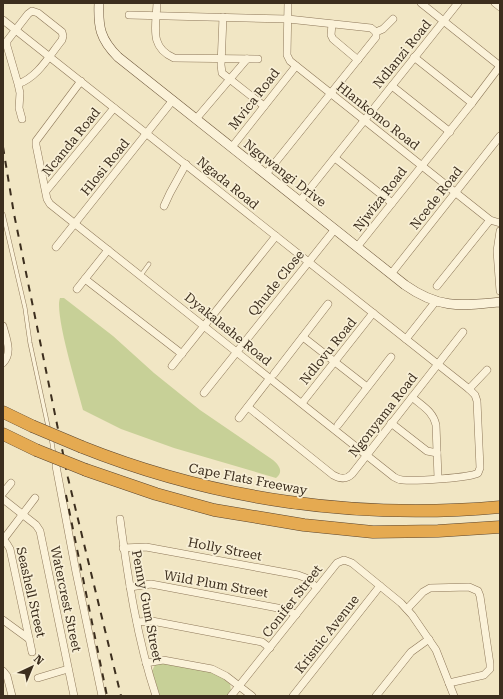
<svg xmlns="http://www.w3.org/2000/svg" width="503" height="699" viewBox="0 0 503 699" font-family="'Roboto Serif',serif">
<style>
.green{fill:#c7d097}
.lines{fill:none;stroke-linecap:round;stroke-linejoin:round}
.lane-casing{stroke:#8d7759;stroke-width:4.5}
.street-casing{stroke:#8d7759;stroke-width:8}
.secondary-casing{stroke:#6f583c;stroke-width:10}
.highway-casing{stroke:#5b452e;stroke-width:13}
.lane{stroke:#fbf2d9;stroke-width:3.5}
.street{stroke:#fbf2d9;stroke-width:7}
.secondary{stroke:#fbf2d9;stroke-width:9}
.highway{stroke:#e5aa51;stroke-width:12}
.rail{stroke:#3c2e1e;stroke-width:2;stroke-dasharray:7 7;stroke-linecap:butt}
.highway-bridge-casing{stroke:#5b452e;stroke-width:13;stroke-linecap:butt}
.highway-bridge{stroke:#e5aa51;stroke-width:12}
.labels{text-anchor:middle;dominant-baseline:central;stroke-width:3.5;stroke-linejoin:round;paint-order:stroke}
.street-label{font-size:13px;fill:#3c2e1e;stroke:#f8efd5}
</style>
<rect width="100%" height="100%" fill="#f1e6c4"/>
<g class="green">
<path d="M60,298H64L113,336L154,373L200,410L273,460C279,465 284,472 276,478L174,448L121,429L83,410C78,390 54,314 60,298Z"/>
<polygon points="161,663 211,672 222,677 230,684 231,691 227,696 160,696 152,671 155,665"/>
</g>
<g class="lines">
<g class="lane-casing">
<g id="lane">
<polyline points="3,214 25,308 30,343 49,431"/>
<polyline points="141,275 149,264"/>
<polyline points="51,437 54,455"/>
</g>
</g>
<g class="street-casing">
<g id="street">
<path d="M157,3C156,27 149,47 174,58L258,59"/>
<polyline points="288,3 287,55 290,61 490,220 500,223"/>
<polyline points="421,3 500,66"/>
<polyline points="495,3 500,7"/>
<polyline points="129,15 288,19 371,28 376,32"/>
<polyline points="223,17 221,65 222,73 264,106"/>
<path d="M3,20L469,389L475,395L477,401L480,468L478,473C470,478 415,481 403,480C400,480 397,479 394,477L50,204L47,199L36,145V141L81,81"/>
<polyline points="332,24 331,35 333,39 358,60"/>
<polyline points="414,57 472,103"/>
<path d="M18,84C38,77 49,56 62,40L63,36L62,32L38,13L32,11L28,14L7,41V46L18,84L20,93L19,108L22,119"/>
<polyline points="392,86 450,132"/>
<polyline points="196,119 247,59"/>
<polyline points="232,147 296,66"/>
<polyline points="335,158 392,203"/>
<polyline points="266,174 376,37 376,32 383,29 393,19"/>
<polyline points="46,191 114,108"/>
<polyline points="300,201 458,3"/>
<polyline points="164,206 170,193 186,164"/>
<polyline points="500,231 497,251 500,291"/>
<polyline points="56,247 173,100"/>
<polyline points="357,247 472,103 500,66"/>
<polyline points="391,274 500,136"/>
<polyline points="85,279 182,354"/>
<polyline points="437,286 490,220"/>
<polyline points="77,289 108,250"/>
<path d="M3,326C6,338 13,353 3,363"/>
<polyline points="303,337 367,387"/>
<polyline points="406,339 436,301"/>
<polyline points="172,366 276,236"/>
<polyline points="274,374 328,304"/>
<polyline points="469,389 487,370"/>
<polyline points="204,393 335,229"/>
<path d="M412,397C422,406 433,411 436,425L438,478"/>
<polyline points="302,403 373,313"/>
<path d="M248,407L333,475C340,479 346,480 352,474L463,332"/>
<polyline points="239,418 270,378"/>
<polyline points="391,423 427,451 437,453"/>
<polyline points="338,425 391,357"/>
<polyline points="56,466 76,572 102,696"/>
<polyline points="3,493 11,483"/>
<polyline points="3,499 36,525 40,531 74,696"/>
<path d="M120,519C128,578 137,639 156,696"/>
<polyline points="3,539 7,544 10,549 32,652"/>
<polyline points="3,540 35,498"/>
<polyline points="123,548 146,547 298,575 306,578 317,588"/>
<polyline points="130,587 151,584 288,610 296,615"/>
<polyline points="407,609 423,592 430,588 469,587 478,591 480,596 490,664 490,669 484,675 449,683"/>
<polyline points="3,620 29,639"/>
<polyline points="137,622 152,621 262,642 270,648"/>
<polyline points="146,663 163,660 212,669 226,676 252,696"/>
<polyline points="3,671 7,676 12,696"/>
<polyline points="38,678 68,669"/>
<polyline points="231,696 337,563 344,560 352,563 401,603 412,615 436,650 454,696"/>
<polyline points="293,696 380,586"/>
<polyline points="376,696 411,652 429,639"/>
</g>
</g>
<g class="secondary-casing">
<path id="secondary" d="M99,3C98,27 100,39 118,57L405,285C439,309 460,306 500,302"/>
</g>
<g class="highway-casing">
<g id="highway">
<polyline points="3,412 32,426"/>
<polyline points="3,434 36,450"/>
<path d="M82,447C215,500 358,520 500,507"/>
<polyline points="86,470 156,494 214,510 304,525 373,532 438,531 500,527"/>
</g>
</g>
<use href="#lane" class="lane"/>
<use href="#street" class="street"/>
<use href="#secondary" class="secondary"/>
<use href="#highway" class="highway"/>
<g class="rail">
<polyline points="3,147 14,214 68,478 121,696"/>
<polyline points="66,495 107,696"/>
</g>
<g class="highway-bridge-casing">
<g id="highway-bridge">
<polyline points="32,426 82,447"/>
<polyline points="36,450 86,470"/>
</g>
</g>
<use href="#highway-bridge" class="highway-bridge"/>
</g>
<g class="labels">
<g class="street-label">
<text transform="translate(402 54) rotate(-51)">Ndlanzi Road</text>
<text transform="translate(254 99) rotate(-52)">Mvica Road</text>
<text transform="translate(378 116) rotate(38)">Hlankomo Road</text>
<text transform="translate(71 142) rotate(-51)">Ncanda Road</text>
<text transform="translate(105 167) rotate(-51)">Hlosi Road</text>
<text transform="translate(285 173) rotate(38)">Ngqwangi Drive</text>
<text transform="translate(228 183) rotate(39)">Ngada Road</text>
<text transform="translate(436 198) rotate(-52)">Ncede Road</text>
<text transform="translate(380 199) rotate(-52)">Njwiza Road</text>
<text transform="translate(276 283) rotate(-51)">Qhude Close</text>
<text transform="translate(228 329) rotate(39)">Dyakalashe Road</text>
<text transform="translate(328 351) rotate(-51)">Ndlovu Road</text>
<text transform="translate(383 415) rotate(-52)">Ngonyama Road</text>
<text transform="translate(248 479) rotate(11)">Cape Flats Freeway</text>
<text transform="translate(225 549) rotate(11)">Holly Street</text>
<text transform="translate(216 584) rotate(10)">Wild Plum Street</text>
<text transform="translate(31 592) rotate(77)">Seashell Street</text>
<text transform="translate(66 599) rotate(78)">Watercrest Street</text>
<text transform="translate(292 601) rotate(-52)">Conifer Street</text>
<text transform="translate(147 606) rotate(79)">Penny Gum Street</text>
<text transform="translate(327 634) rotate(-52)">Krisnic Avenue</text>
</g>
</g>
<rect width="503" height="699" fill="none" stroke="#3c2e1e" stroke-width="8"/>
<g transform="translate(32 667) rotate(44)" stroke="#f8efd5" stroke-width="3" paint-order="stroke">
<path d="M0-3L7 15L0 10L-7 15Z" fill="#3c2e1e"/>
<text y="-6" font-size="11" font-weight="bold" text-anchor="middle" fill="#3c2e1e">N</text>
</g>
</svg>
